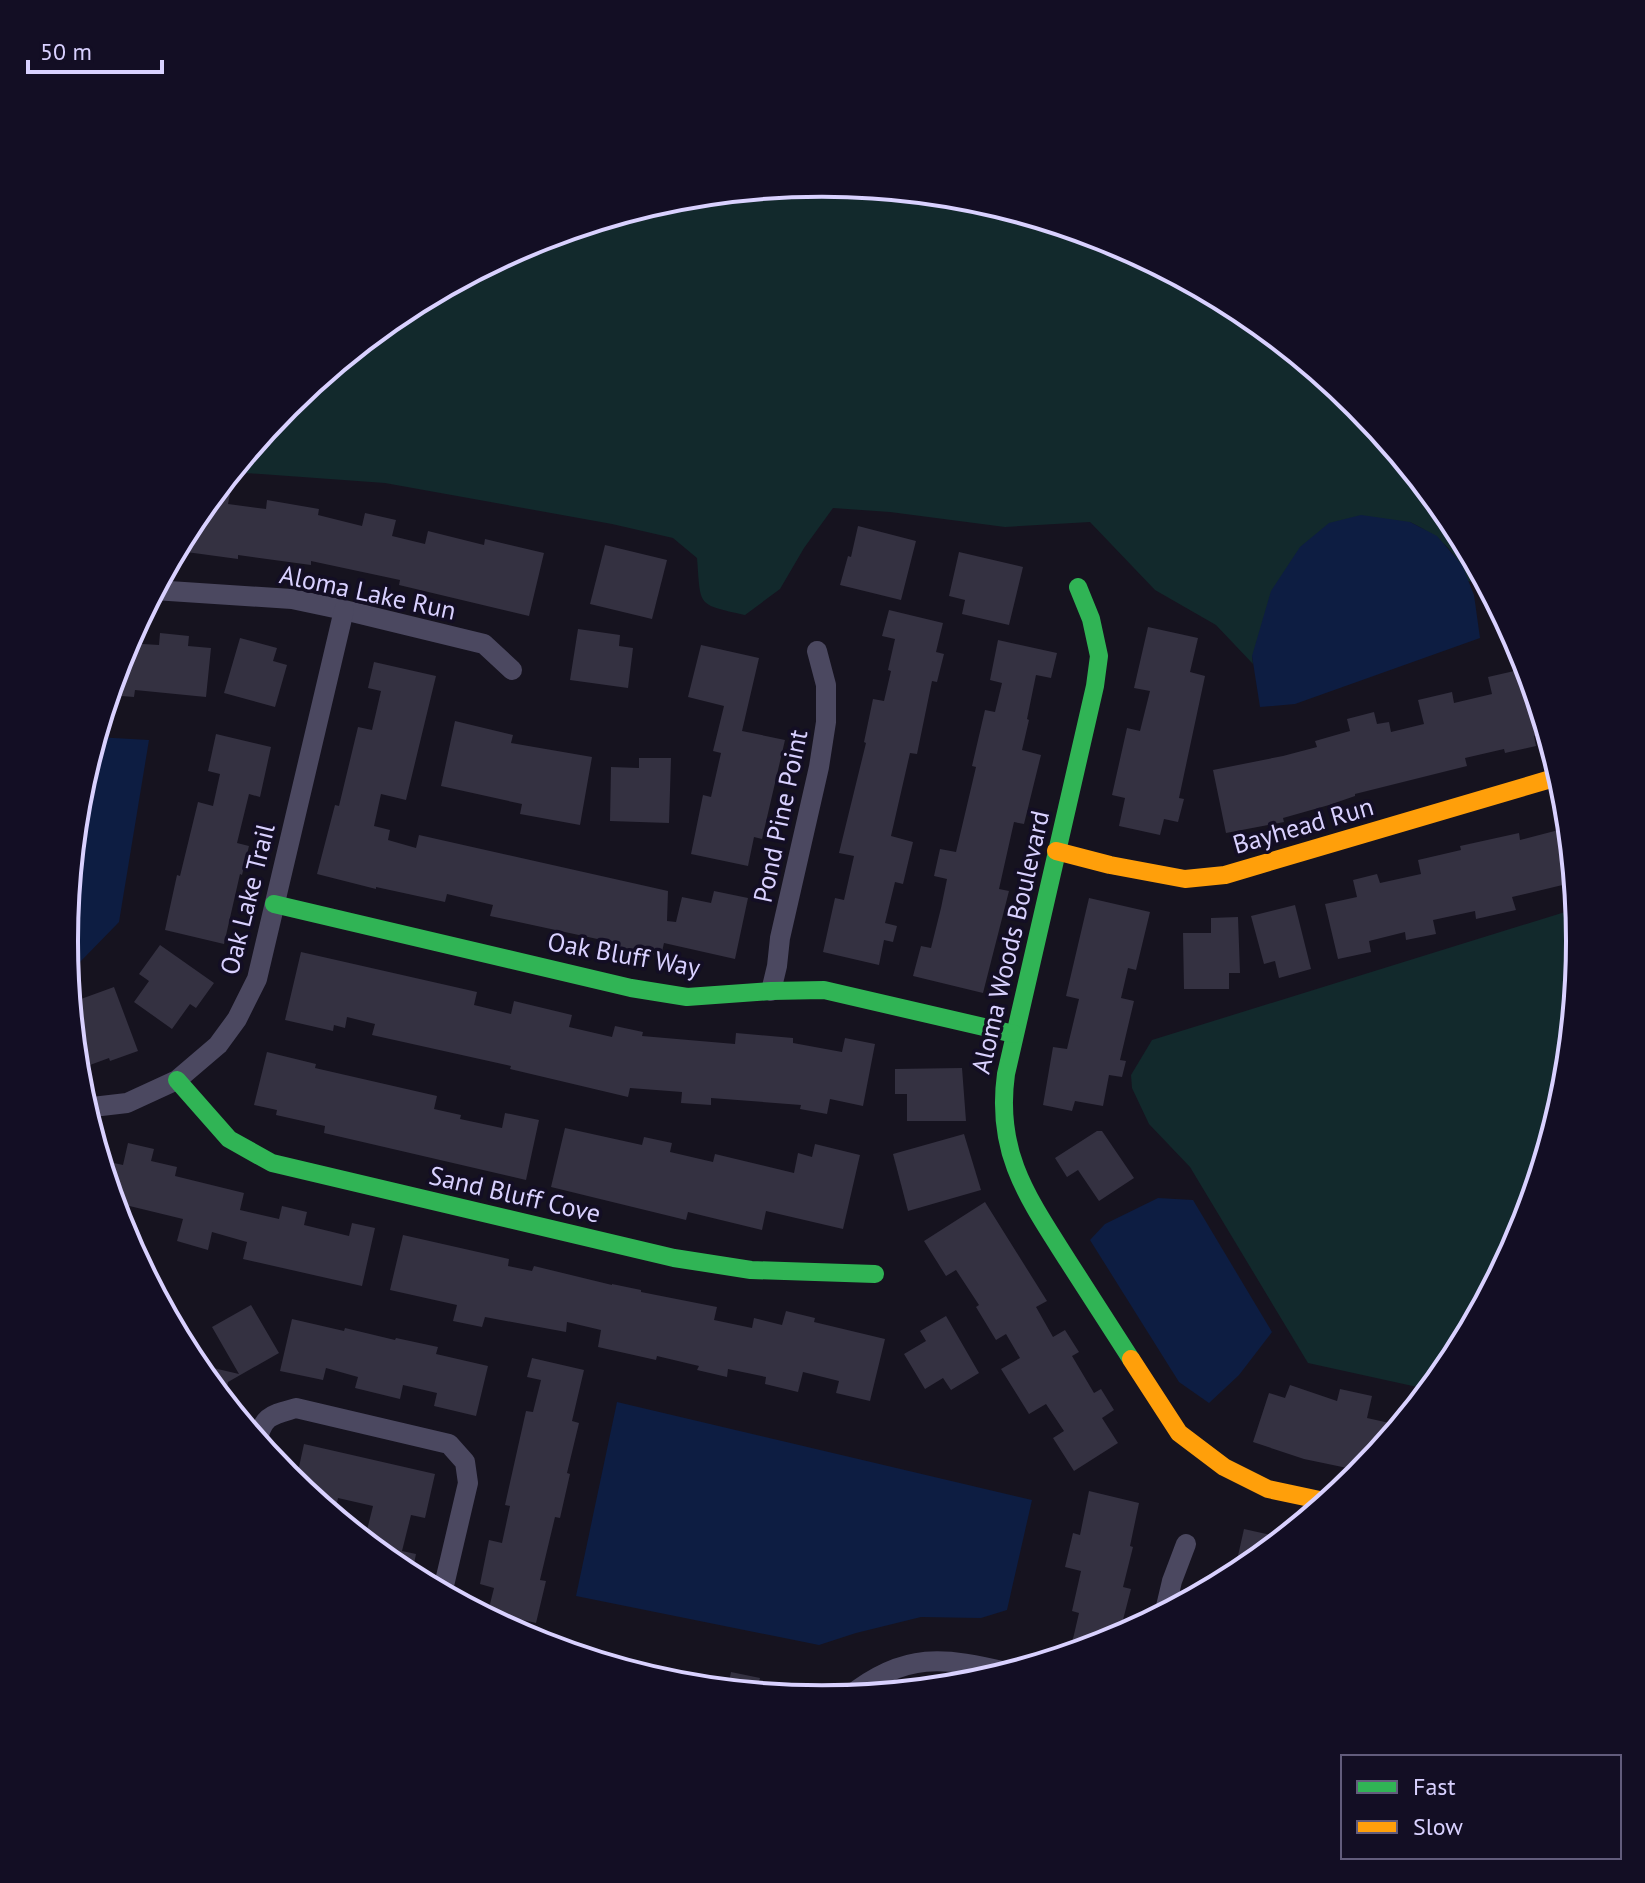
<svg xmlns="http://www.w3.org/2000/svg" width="1645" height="1883" viewBox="0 0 1645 1883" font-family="'PT Sans',sans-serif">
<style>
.green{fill:#12292c}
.water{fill:#0d1d42}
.building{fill:#343141}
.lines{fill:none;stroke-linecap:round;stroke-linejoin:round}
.street{stroke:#4b4860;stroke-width:20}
.fast{stroke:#30b455;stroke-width:18}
.slow{stroke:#ff9f0a;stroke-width:18}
.labels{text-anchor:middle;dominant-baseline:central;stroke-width:7;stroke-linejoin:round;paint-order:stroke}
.street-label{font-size:26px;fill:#d9d1ff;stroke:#130e24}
.rim{fill:none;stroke:#d9d1ff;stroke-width:4}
</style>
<rect width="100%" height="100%" fill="#16131f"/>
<g class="green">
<path d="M823,183L971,198L1113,241L1244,311L1359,406L1453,520L1488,585L1468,581C1455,549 1440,537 1410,522L1252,656L1253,664L1216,625L1155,590L1090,522L1005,527L890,512L833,508L804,548L780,589L745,615C696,604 701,607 697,558L673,538L612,524L385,483L232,472L286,405L401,311L533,241L675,197Z"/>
<polygon points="1578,908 1581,942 1566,1090 1523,1232 1453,1363 1431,1390 1308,1363 1190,1167 1149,1124 1132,1088 1131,1075 1152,1040"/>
<polygon points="939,1679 970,1686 886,1694 901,1687"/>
</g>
<g class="water">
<polygon points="1361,515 1410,522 1437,536 1462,565 1474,595 1480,638 1295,704 1260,707 1252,656 1271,591 1300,547 1329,523"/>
<polygon points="96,737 149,740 119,922 79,963 66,962 64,941 79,793"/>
<polygon points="1158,1198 1193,1200 1272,1332 1239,1375 1209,1403 1179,1382 1090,1240 1105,1224"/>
<polygon points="617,1402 1032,1500 1007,1610 981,1618 921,1617 856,1633 819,1645 576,1596"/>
</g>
<g class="building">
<polygon points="215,492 230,494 228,504 266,509 267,500 319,509 318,515 362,526 365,513 396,520 392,536 425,544 428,531 484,545 485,539 544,553 529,616 399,585 400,580 311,561 311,565 238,555 238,559 179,551 181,541 192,520"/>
<polygon points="858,526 916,541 901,600 840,585 848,556 851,557"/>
<polygon points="605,545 667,560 652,619 590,604"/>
<polygon points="959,552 1023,567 1009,625 962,614 965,600 949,596"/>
<polygon points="889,610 943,623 936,652 944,654 937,682 932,681 917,754 910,753 891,836 913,842 903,884 895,882 885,923 897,926 893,942 884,940 879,965 823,952 835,898 844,900 854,856 839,853 866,743 864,742 873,699 884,701 891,671 888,670 895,639 882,636"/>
<polygon points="1148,627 1198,638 1190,672 1205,676 1179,798 1184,799 1178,822 1164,819 1160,835 1119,826 1125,798 1112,795 1127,728 1140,731 1150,691 1134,688"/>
<polygon points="578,629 620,635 619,646 633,648 628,688 570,680"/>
<polygon points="160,633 189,636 188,646 211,648 206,697 135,690 134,697 109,695 122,651 126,643 159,645"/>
<polygon points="240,638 277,648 273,661 287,665 275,707 224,693"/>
<polygon points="998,640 1057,653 1051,678 1036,675 1027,719 1029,720 1022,750 1041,755 1024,824 1014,822 999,889 1009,891 983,993 913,976 921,946 931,948 941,908 947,879 934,876 940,849 956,852 976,767 972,766 985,710 995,712 1002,683 990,680"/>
<polygon points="701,645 759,658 742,731 785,740 762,839 754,837 748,866 691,854 703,795 711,797 721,753 713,751 724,706 688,697"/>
<polygon points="374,662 436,676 406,800 381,794 374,826 390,830 388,840 416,848 419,835 668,891 667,921 676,922 682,897 711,903 714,891 748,898 735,959 664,943 661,956 602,943 602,940 490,916 493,905 447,894 445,902 376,887 376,889 317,874 335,805 339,806 358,727 372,730 381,691 368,688"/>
<polygon points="1523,669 1527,686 1534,685 1548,733 1534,736 1536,746 1505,753 1504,749 1465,758 1467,766 1355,794 1355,796 1329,805 1283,818 1284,822 1226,833 1213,770 1283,756 1317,747 1315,741 1350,731 1347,719 1374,712 1377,724 1389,722 1391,732 1424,724 1418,700 1452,692 1454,703 1492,694 1488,677"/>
<polygon points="455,721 513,735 511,743 592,757 580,825 520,814 522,804 441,786"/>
<polygon points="216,734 271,747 260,797 249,794 237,843 249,846 242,875 240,874 224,944 165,930 177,875 180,876 198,802 213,806 220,774 208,771"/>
<polygon points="639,758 671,758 669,823 610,821 611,767 639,768"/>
<polygon points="1570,827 1575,882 1512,897 1516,910 1476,919 1475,911 1433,920 1436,934 1406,940 1405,932 1369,941 1371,952 1338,959 1325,904 1357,897 1353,880 1377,874 1380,883 1421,874 1418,860 1461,850 1460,846 1519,833 1520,840"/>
<polygon points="1089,898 1150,912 1136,970 1128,968 1121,998 1134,1001 1120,1060 1126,1061 1122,1077 1109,1075 1103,1106 1075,1101 1072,1111 1043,1105 1053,1047 1067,1049 1079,999 1066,996"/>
<polygon points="1295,905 1311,969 1279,978 1275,961 1264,964 1251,916"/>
<polygon points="1238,917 1240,973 1229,973 1229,989 1184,989 1183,933 1211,933 1211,918"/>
<polygon points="160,945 214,983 196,1008 190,1004 172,1029 134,1002 149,981 139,974"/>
<polygon points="301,952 477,992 474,1005 511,1014 514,1001 572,1015 569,1027 612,1037 615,1026 643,1032 642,1036 735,1044 736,1033 793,1038 793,1043 842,1052 845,1038 875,1044 863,1106 830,1099 827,1114 800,1109 801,1105 711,1098 711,1105 681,1103 682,1092 630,1088 628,1097 510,1069 511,1066 372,1035 375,1024 347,1017 345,1028 334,1025 333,1031 285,1020"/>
<polygon points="114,987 138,1051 110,1061 109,1058 79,1069 76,1061 70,1003"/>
<polygon points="267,1052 316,1064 315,1068 437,1096 434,1109 461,1115 460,1119 502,1128 505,1113 539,1120 526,1180 324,1133 325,1126 276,1115 277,1110 254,1105"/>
<polygon points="962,1068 966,1121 907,1121 907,1094 895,1094 895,1069"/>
<polygon points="565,1128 642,1145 644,1137 672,1143 670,1152 713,1162 715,1154 794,1173 798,1153 812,1157 815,1144 860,1155 843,1229 766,1211 762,1230 688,1212 686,1220 551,1187"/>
<polygon points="1097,1131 1102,1131 1134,1178 1099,1201 1078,1170 1067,1177 1055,1158"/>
<polygon points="964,1134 981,1190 908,1211 893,1154"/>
<polygon points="128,1143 154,1149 151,1161 177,1167 175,1176 244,1193 240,1210 279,1219 282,1206 307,1212 304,1225 349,1236 352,1223 375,1228 362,1286 243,1259 247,1242 212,1232 208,1250 177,1241 183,1219 113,1202 100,1160 123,1165"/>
<polygon points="985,1202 1047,1301 1036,1307 1053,1337 1065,1330 1079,1352 1072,1356 1094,1393 1101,1389 1114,1410 1102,1418 1118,1443 1074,1471 1053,1438 1064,1431 1046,1404 1029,1414 1001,1369 1020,1358 1006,1334 996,1340 976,1307 979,1305 956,1270 946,1276 924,1241"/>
<polygon points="403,1235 509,1259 508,1266 532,1271 534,1266 612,1285 612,1284 641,1290 641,1292 717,1307 714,1320 752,1328 754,1318 782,1325 786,1311 815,1318 814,1322 885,1339 870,1401 836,1393 839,1381 803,1372 798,1392 765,1384 766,1377 728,1369 727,1377 697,1370 699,1366 657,1356 656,1360 598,1347 601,1330 567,1322 566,1332 485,1317 482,1327 453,1321 457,1305 390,1290"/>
<polygon points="251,1305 279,1353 228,1382 224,1402 192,1363 239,1374 212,1327"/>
<polygon points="946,1316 979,1373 951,1390 943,1378 925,1389 904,1354 926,1341 920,1331"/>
<polygon points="292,1319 344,1331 345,1328 395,1340 396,1338 438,1347 436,1354 488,1366 476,1416 434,1406 437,1393 403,1385 400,1399 355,1388 358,1377 326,1368 323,1380 280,1371"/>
<polygon points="532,1358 584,1370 572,1421 579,1423 567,1473 570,1474 560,1518 555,1517 540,1580 546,1581 536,1623 488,1612 494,1588 480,1584 489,1540 502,1543 510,1506 505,1505 526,1411 533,1412 541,1380 527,1377"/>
<polygon points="1290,1385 1337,1401 1340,1389 1372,1396 1367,1418 1394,1424 1390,1440 1371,1463 1354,1459 1352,1469 1304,1459 1253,1442 1269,1393 1285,1398"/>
<polygon points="304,1444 435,1474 425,1518 411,1515 402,1551 416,1554 413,1569 391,1564 364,1542 373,1506 338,1498 334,1517 286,1478 284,1475 286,1464 299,1467"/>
<polygon points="1089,1491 1139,1503 1130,1546 1133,1547 1123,1587 1131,1589 1118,1639 1069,1656 1079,1613 1072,1611 1081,1571 1065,1567 1073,1533 1080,1535"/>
<polygon points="1244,1529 1285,1538 1244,1572 1233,1578"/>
<polygon points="678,1671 718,1681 717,1690 674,1685"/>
<polygon points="731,1672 760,1678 756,1693 727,1691"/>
</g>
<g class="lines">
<g class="street">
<polyline points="154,590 292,599 344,610 484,644 512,670"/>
<polyline points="771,991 777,966 780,938 819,767 826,722 826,685 817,651"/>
<polyline points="84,1108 127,1103 177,1080 218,1045 237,1019 257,979 344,610"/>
<path d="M257,1442C263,1415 272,1415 296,1408L449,1444L465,1462L468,1483L442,1594"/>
<polyline points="1164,1615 1172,1581 1186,1544"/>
<path d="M848,1697C905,1651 944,1657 1011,1673"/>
</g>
<g class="fast">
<path d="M1078,587L1091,619L1099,656L1095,686L1006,1074C995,1153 1028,1198 1068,1261C1089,1294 1110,1326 1131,1359"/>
<polyline points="274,904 631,988 687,997 771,991 824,990 1014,1034"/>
<polyline points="177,1080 229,1139 272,1163 674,1258 751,1270 875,1274"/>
</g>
<g class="slow">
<polyline points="1056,851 1110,865 1185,879 1225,875 1561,776"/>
<polyline points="1131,1359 1179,1433 1224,1467 1268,1489 1329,1502"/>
</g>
</g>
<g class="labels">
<g class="street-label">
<text transform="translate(368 592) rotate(12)">Aloma Lake Run</text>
<text transform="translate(780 816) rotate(-78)">Pond Pine Point</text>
<text transform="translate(1303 825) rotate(-16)">Bayhead Run</text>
<text transform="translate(247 899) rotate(-76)">Oak Lake Trail</text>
<text transform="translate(1010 942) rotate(-77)">Aloma Woods Boulevard</text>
<text transform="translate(624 954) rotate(10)">Oak Bluff Way</text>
<text transform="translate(515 1194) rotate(13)">Sand Bluff Cove</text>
</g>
</g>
<path d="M0 0H1645V1883H0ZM78 941a744 744 0 1 1 1488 0a744 744 0 1 1-1488 0Z" fill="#130e24" fill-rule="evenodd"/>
<path class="rim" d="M78 941a744 744 0 1 1 1488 0a744 744 0 1 1-1488 0Z"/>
<rect x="1341" y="1755" width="280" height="104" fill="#130e24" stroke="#625c7c" stroke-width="2"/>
<rect x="1357" y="1781" width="40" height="12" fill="#30b455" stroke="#625c7c" stroke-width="2"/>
<text x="1413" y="1795" font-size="24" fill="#d9d1ff">Fast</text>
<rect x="1357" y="1821" width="40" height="12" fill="#ff9f0a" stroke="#625c7c" stroke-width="2"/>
<text x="1413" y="1835" font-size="24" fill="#d9d1ff">Slow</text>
<path d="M28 60v12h134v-12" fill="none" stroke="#d9d1ff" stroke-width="4"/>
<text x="40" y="60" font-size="24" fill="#d9d1ff" stroke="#130e24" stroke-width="6" paint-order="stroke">50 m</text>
</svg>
